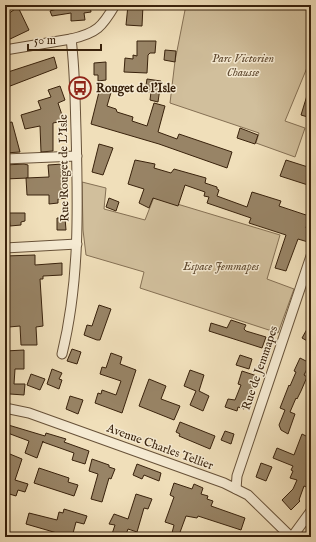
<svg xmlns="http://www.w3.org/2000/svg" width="316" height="542" viewBox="0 0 316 542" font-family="'IM FELL English',serif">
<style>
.green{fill:#d1bf9c;stroke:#857054}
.building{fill:#988466;stroke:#39220c}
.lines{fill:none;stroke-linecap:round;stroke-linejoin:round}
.street-casing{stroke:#675138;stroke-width:11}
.street{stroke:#f5ead2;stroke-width:9}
.labels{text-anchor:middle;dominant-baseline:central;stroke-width:3;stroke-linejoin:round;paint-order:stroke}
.park-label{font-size:12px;font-style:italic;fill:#5f4930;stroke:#f5ead2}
.poi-label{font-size:12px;font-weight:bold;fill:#39220c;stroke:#f5ead2;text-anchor:start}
.street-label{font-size:12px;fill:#39220c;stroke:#f5ead2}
</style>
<rect width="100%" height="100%" fill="#f0dfba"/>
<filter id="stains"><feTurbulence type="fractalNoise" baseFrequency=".005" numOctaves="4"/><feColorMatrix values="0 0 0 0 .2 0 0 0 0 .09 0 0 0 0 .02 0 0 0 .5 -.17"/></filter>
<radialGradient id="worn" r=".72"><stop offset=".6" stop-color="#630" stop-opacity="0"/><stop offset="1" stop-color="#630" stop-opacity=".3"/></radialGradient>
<g class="green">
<polygon points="186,5 311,5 311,58 285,121 305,128 295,157 256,143 259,133 170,103 175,61"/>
<polygon points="82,182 106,188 104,209 145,220 154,197 280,235 267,279 294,289 278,333 140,288 144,272 86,255 83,230"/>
</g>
<g class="building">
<polygon points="70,5 90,5 91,12 84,13 85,20 71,21 71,13 52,16 50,11"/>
<polygon points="128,5 143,5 142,26 126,25"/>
<polygon points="18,7 29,30 8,40 5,34 5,16"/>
<polygon points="137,41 156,41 155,53 150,53 148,55 147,73 124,72 125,58 133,59 133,55 137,56"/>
<polygon points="165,50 176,51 175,62 164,60"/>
<polygon points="54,57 57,68 5,88 5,73"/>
<polygon points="106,62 106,80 98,81 98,75 94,75 94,63"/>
<polygon points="147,79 161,81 158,102 150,100 151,92 145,92"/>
<polygon points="101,84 112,89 107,106 116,109 117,112 133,117 132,121 147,126 154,103 165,106 158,132 177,139 179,134 232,152 227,168 159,144 91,124"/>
<polygon points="60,86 65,100 58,103 64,121 53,123 53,151 41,152 40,126 25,129 21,115 41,109 38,101 51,97 48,90"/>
<polygon points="309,89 311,89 311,118 301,115"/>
<polygon points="12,122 20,152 5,153 5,141 9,140 7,123"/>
<polygon points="240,128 258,135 255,144 237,138"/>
<polygon points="99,144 113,148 103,175 92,172"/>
<polygon points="135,160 155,164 154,168 171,173 174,169 206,178 205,183 217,187 217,189 219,190 217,196 247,207 252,192 281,201 279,206 309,216 306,228 311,229 308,242 298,239 286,271 275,268 286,235 249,223 251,218 207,203 209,197 204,196 205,192 185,185 178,206 153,198 149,208 139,203 144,189 128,184"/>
<polygon points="286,160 311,168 311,186 280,176"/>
<polygon points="24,164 28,165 28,178 5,179 5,165"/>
<polygon points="63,164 66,198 58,199 58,203 49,204 49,195 27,195 26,178 49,177 48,165"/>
<polygon points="109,198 119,202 116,211 106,207"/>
<polygon points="9,213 25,213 25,221 21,222 21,225 10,226"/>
<polygon points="57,218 65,218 66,230 57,230"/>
<polygon points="35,255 35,265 62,263 62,275 43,276 43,279 40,279 43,326 36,327 37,345 21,345 20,326 9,327 9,314 5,314 5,256"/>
<polygon points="99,305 111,309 100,340 97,340 84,335 87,325 92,326"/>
<polygon points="231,320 246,325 244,329 246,331 266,337 262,348 209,331 211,323 227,328"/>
<polygon points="311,322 311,343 302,338"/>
<polygon points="72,349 81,352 77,364 67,361"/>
<polygon points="24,350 24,369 15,369 14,384 25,384 24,395 10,394 5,392 7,363 5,351"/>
<polygon points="111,353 122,357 120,364 136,370 122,413 95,403 98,393 101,394 102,390 116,395 121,381 100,374 102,367 106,368"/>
<polygon points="240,355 252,359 249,369 236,365"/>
<polygon points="300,358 310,363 304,375 307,377 301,391 297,399 296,398 290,412 295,414 288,434 281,430 279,425 285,410 280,408 289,385 290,386 296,372 294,371"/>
<polygon points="52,369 62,373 59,379 62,380 59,389 47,384"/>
<polygon points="190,370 204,375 199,391 209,396 203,411 190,405 196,391 184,386"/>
<polygon points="242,371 257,376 244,409 238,407 237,411 225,407 228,399 235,400 241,385 238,384"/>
<polygon points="31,374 45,379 40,390 27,385"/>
<polygon points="149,379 166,386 161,399 180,406 174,420 139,406"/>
<polygon points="70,396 83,400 78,414 66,409"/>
<polygon points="180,422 215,436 210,449 179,436 180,434 176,432"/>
<polygon points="5,424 45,436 46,433 66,439 64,442 89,451 85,464 72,460 74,453 43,442 43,441 37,458 25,453 29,441 5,432"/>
<polygon points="225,431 234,434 231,444 221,440"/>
<polygon points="302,434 306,436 311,434 311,489 304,486 299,500 300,501 291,510 282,500 293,489 297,480 290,478 293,471 291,470 293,466 273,458 277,448 294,455"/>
<polygon points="5,452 22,459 15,480 28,484 25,492 18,490 16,496 6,493 8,487 5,486"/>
<polygon points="92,459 109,465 109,467 115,469 111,479 109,478 102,502 91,499 98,474 89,471"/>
<polygon points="261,463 272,467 266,481 256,477"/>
<polygon points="137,464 161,473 159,481 144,475 142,479 133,475"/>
<polygon points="39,468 69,478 68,482 78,485 74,496 34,483"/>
<polygon points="174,483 192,489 194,484 203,488 201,494 208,496 207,499 213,501 211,506 245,518 241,530 198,516 197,518 186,516 179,535 172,533 174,525 165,522 174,497 170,495"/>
<polygon points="136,494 152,499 148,509 144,508 137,532 128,529 125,537 111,537 115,525 109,524 114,514 128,519"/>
<polygon points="64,509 87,516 84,524 76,522 72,537 56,537 57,533 26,524 29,513 57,520 59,512 63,513"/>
</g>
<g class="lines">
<g class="street-casing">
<g id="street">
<polyline points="5,50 71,39"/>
<polyline points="5,159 77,156"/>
<polyline points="5,248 77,244"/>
<path d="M62,354C80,281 78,204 76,130C75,99 75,69 71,39C97,33 102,27 115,5"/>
<polyline points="5,408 29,413 224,483 248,495 291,537"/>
<polyline points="236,489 237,476 311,256"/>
<polyline points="292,537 311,511"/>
</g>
</g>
<use href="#street" class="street"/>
</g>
<defs>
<g id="bus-ring" transform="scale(1.15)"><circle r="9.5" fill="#f5ead2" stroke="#8f2418" stroke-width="1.5"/><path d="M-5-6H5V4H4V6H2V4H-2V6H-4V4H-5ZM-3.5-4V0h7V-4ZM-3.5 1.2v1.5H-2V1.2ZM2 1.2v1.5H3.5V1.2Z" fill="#8f2418"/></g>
</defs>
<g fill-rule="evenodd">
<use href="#bus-ring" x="80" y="88"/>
</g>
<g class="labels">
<g class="park-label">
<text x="243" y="58">Parc Victorien<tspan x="243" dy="14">Chausse</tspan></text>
<text x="221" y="266">Espace Jemmapes</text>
</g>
<g class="poi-label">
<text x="96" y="88">Rouget de l'Isle</text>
</g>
<g class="street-label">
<text transform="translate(64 168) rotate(-91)">Rue Rouget de L'Isle</text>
<text transform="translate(260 368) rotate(-71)">Rue de Jemmapes</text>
<text transform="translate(160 447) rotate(20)">Avenue Charles Tellier</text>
</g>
</g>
<rect width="316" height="542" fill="none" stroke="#f0dfba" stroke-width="20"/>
<rect x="6" y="6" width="304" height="530" fill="none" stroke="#39220c" stroke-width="2"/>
<rect x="10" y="10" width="296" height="522" fill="none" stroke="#39220c"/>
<path d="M28 44v6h73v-6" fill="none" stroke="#39220c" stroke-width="2"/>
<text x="34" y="44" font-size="12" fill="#39220c" stroke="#f5ead2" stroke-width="3" paint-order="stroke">50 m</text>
<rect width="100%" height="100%" filter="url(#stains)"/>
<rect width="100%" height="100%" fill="url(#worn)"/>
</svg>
